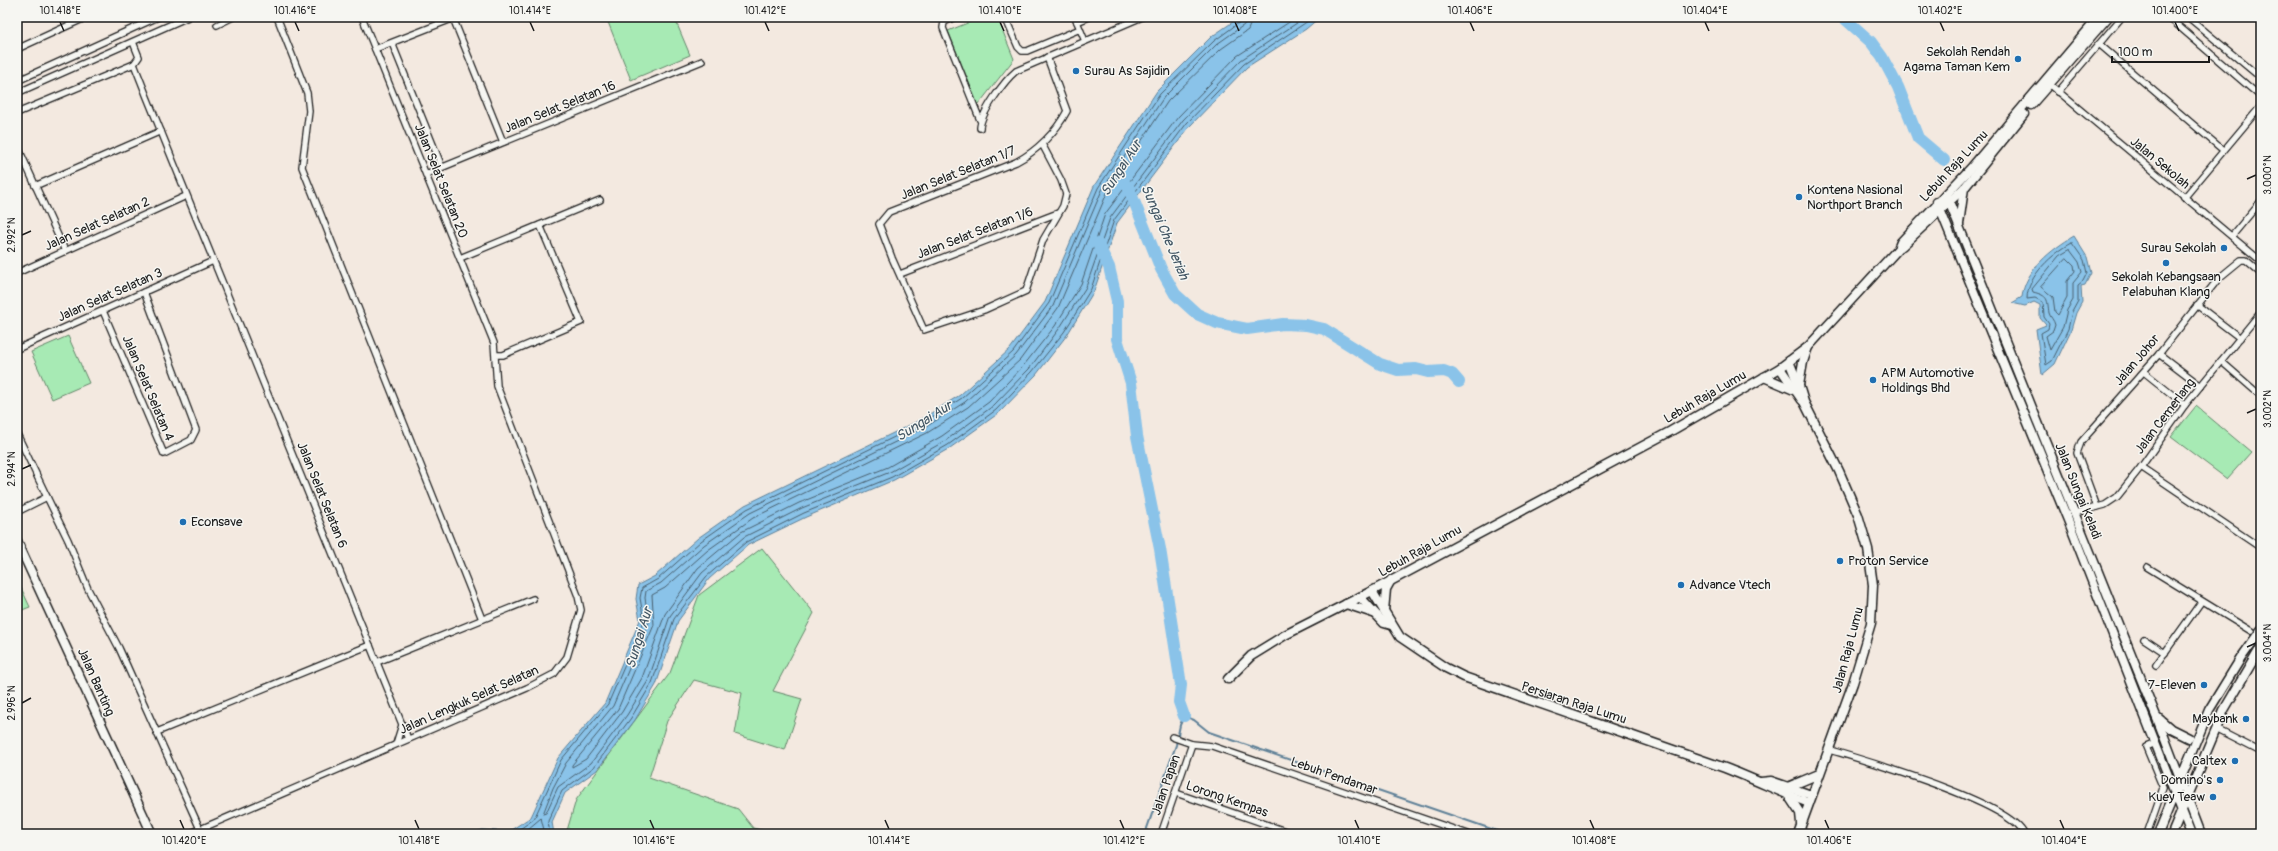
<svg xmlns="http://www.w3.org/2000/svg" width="2278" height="851" viewBox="0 0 2278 851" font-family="Pangolin,sans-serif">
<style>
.green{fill:#a7eab4;stroke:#628368}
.water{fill:#8ac3e9;stroke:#5e8097}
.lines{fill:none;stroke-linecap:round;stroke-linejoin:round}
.shore{stroke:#485f6e;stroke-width:1}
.stream{stroke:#5e8097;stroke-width:2}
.river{stroke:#8ac3e9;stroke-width:12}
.street-casing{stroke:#1c1c1c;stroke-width:8}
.secondary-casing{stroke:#1c1c1c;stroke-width:11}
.street{stroke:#f6f6f2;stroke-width:5.5}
.secondary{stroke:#f6f6f2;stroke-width:8}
.ticks{fill:none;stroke:#1c1c1c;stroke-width:1.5}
.poi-dot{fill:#1f6fb2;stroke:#f6f6f2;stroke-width:1.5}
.labels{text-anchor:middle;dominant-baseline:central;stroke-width:3;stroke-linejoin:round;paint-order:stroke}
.poi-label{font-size:13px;fill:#1c1c1c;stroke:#f6f6f2;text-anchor:end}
.street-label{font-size:13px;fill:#1c1c1c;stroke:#f6f6f2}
.water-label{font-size:14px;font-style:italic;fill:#425664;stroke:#f6f6f2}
.neatline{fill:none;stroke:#1c1c1c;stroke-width:1.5}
.ticks-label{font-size:10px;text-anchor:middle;fill:#1c1c1c}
</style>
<rect width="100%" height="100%" fill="#f3e9e0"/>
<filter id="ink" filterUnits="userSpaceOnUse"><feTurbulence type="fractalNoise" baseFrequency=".025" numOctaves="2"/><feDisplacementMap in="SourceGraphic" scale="8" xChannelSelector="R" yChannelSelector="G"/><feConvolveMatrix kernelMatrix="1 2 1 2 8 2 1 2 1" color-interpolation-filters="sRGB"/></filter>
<g filter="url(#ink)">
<g class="green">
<polygon points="606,17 674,17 690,55 631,80"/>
<polygon points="982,17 997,17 1014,59 978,105 948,31"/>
<polygon points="68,336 89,383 52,399 31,352"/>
<polygon points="2196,406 2251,452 2227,479 2171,437"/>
<polygon points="762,548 814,613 773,691 802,699 785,750 735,734 742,693 694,680 667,721 649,778 738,809 753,828 777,834 566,834 576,800 670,673 699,595"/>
<polygon points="17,579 30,607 17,612"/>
</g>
<g class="water">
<polygon points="1240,17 1320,17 1306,29 1247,67 1190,126 1117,223 1094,291 1067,335 1036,375 999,413 950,448 894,480 806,517 748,545 709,579 678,621 656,685 635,720 597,770 565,793 552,822 554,834 470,834 482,830 508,832 531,817 558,758 605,703 640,620 636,599 638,585 655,576 698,538 745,505 920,420 960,395 1010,349 1045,302 1094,186 1157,91 1211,37"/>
<path d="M2074,236L2087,257L2091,273L2085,285L2081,286L2082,302L2076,313L2071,330L2055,364L2042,375L2036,329L2046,325L2040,318V305L2034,302L2025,306L2012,303L2022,297C2025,270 2052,249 2074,236Z"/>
</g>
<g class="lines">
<g class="shore">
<polyline points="1247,17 1244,25 1217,44 1164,97 1102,190 1053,306 1016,355 965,402 924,428 750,513 704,545 661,583 646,591 645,598 649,622 613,706 566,763 553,788 543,814 546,813 558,787 591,763 627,715 648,681 670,616 702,573 744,537 802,508 890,472 945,441 993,406 1029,369 1059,329 1086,287 1110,218 1183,120 1241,60 1306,17"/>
<polyline points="1253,17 1248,30 1221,49 1168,101 1107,193 1058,308 1020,360 968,407 927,433 753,518 708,550 665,588 652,595 654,625 618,709 572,765 572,767 586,759 622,712 642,678 665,614 698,568 741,532 799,503 888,467 942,436 989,402 1024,365 1055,326 1081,284 1105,214 1178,117 1237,56 1297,17"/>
<path d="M2072,243L2084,260L2087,273L2083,281L2078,285V301L2072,312L2068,329L2052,361L2046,365L2041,333L2048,329L2049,324L2044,317L2043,302L2035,298L2027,299C2027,276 2053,253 2072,243Z"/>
<path d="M2070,250L2079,262L2082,272L2073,283V300L2067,310L2063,327L2050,350L2046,336L2053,331L2055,325C2054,320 2050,317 2049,313C2047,299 2049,296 2033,292L2032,289L2059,256Z"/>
<polygon points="2067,258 2074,265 2075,271 2067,281 2067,298 2058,315 2055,312 2053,297 2041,287"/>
<polyline points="513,834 534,819 561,760 608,704 644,621 640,598 642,588 658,579 701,541 747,509 921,424 962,398 1013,352 1049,303 1098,188 1160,94 1214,41 1240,22 1242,17"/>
<polyline points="522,834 541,818 545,834"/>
<polyline points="550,834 548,821 562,791 594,767 631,718 652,683 674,619 706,577 746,542 804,513 892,477 948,445 996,410 1032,372 1064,332 1091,289 1114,220 1187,123 1244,64 1314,17"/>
</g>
<polyline class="stream" points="1145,834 1176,745 1180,725 1184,716 1194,720 1209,732 1506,834"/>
<g class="river">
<polyline points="1843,17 1871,42 1882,57 1898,87 1918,138 1944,160"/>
<polyline points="1128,186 1161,269 1175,294 1197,314 1217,323 1247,329 1283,324 1306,325 1324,329 1380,364 1398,370 1416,369 1428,372 1444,371 1452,374 1459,382"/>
<polyline points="1098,244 1109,267 1117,301 1117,339 1131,383 1137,436 1160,549 1181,685 1179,702 1184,716"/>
</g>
<g class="street-casing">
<g id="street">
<polyline points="277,17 307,93 309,111 302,167 482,619"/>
<polyline points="955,17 944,22 943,28 980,120"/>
<polyline points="1005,17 1018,47 1022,51 1027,51 1080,29"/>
<polyline points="1075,17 1085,41"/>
<polyline points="2168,17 2261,97"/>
<polyline points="2188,17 2261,78"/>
<polyline points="453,18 503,142"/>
<polyline points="1077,22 1089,17"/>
<polyline points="217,25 233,17"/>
<polyline points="133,42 139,57 134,64 147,97 408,739"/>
<polyline points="392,43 442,167"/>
<polyline points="2099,44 2223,150"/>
<polyline points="17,49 87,17"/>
<polyline points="375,49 457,17"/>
<polyline points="17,81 158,17"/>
<polyline points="2047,82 2261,261"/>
<polyline points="2058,92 2122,17"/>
<polyline points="17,93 188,17"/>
<polyline points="17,113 134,64"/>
<path d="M980,128C981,113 1004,81 1016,71L1142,17"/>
<path d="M1042,144L1061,180L1066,194L1063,206L1043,240L1026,291L984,310L924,330L892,258L879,224L889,212L1016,162C1037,151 1056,132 1067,111L1047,57"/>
<polyline points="17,145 65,251"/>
<polyline points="426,174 702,61"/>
<polyline points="35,186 161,131"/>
<polyline points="2184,198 2261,106"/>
<polyline points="2232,236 2261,201"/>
<polyline points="460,258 600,200"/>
<polyline points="17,273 186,196"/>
<polyline points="900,274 1058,213"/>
<polyline points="2197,305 2240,338"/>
<polyline points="103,311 164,454 191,440 196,430 144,292"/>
<polyline points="17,349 213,261"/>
<polyline points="2159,354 2201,386"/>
<polyline points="496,355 503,355 581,322 540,225"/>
<polyline points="2221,361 2261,396"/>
<polyline points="2144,372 2185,405"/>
<polyline points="17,434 47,497 17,512"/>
<polyline points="2141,467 2261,548"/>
<polyline points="47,497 68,540 88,589 119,648 200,829"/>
<polyline points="2097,507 2077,453 2081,442 2159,354 2219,278 2241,260 2246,260 2261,273"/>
<polyline points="2075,513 2105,505 2117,497 2141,467 2185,405 2261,312"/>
<polyline points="2147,567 2251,631"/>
<polyline points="2144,639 2165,653"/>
<polyline points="377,662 533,599"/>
<polyline points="2156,665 2201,602"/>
<polyline points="2216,729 2261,752"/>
<polyline points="157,732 370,645"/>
<polyline points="1172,737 1192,744 1212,746 1468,834"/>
<polyline points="396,744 402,725"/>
<path d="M1830,750C1866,761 2010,802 2024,834"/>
<polyline points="1176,793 1294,834"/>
<polyline points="2259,831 2261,828"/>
<polyline points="189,834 527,688 554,674 567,657 581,610 578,596 497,386 494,343 362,17"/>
<polyline points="1161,834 1192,744"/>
<polyline points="2147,834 2163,788 2146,747 2156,743"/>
</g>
</g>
<g class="secondary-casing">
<g id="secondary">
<polyline points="2031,105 2108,17"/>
<polyline points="1946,194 2160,726 2201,834"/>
<polyline points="1937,202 2070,525 2191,834"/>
<polyline points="1959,224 1964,188"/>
<polyline points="1902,246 1965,187 2024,114"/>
<polyline points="1789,361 1799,386 1804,402 1839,471 1858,515 1868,549 1873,585 1871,623 1853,683 1798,834"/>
<polyline points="1780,368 1802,400"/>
<polyline points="1764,377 1794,390"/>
<polyline points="1799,385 1803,362 1808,347"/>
<polyline points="17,541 152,834"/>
<path d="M1372,591L1400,637L1446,668L1464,677L1725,768C1754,779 1780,792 1809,803"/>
<polyline points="1360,597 1384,623 1391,625"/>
<polyline points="1346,604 1373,613"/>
<polyline points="1384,611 1386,589 1391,580"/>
<polyline points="1228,679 1251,656 1285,635 1372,591 1671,431 1780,368 1808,347 1898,249 1901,242 1971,168 2099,17"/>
<polyline points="2157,717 2171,729 2189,738"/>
<polyline points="1761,782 1771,781 1811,795"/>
<polyline points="1788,787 1819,774"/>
<polyline points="1788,795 1800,813 1801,823"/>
<polyline points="2158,834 2209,710 2241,658 2261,630"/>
<polyline points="2172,834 2224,710 2261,647"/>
</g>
</g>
<use href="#street" class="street"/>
<use href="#secondary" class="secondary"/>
</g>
</g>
<path class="ticks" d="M60,22L64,31M295,22L299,31M530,22L534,31M765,22L769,31M1000,22L1004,31M1235,22L1239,31M1470,22L1474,31M1705,22L1709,31M1940,22L1944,31M2175,22L2179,31M2247,179L2256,175M22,235L31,231M2247,413L2256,409M22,469L31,465M2247,647L2256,643M22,703L31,698M180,820L184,829M415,820L419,829M650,820L654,829M885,820L889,829M1120,820L1124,829M1355,820L1359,829M1590,820L1594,829M1825,820L1829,829M2060,820L2064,829"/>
<g class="poi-dot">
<circle cx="2018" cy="59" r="4"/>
<circle cx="1076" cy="71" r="4"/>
<circle cx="1799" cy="197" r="4"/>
<circle cx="2224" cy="248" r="4"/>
<circle cx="2166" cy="263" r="4"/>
<circle cx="1873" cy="380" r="4"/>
<circle cx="183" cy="522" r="4"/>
<circle cx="1840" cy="561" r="4"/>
<circle cx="1681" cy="585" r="4"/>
<circle cx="2204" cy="685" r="4"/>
<circle cx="2246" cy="719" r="4"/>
<circle cx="2235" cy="761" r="4"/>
<circle cx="2220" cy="780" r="4"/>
<circle cx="2213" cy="797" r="4"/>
</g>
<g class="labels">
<g class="poi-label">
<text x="2010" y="52">Sekolah Rendah<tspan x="2010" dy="15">Agama Taman Kem</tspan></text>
<text x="1084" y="71" text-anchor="start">Surau As Sajidin</text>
<text x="1807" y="190" text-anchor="start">Kontena Nasional<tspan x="1807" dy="15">Northport Branch</tspan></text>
<text x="2216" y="248">Surau Sekolah</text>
<text x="2166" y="277" text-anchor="middle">Sekolah Kebangsaan<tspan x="2166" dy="15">Pelabuhan Klang</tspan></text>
<text x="1881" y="373" text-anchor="start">APM Automotive<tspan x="1881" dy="15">Holdings Bhd</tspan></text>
<text x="191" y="522" text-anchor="start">Econsave</text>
<text x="1848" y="561" text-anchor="start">Proton Service</text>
<text x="1689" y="585" text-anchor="start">Advance Vtech</text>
<text x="2196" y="685">7-Eleven</text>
<text x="2238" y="719">Maybank</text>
<text x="2227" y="761">Caltex</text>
<text x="2212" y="780">Domino's</text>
<text x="2205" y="797">Kuey Teaw</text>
</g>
<g class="street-label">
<text transform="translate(560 107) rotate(-22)">Jalan Selat Selatan 16</text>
<text transform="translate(2160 163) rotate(40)">Jalan Sekolah</text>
<text transform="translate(1954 166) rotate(-47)">Lebuh Raja Lumu</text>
<text transform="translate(958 173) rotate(-22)">Jalan Selat Selatan 1/7</text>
<text transform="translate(441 181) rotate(68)">Jalan Selat Selatan 20</text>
<text transform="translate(97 224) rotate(-24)">Jalan Selat Selatan 2</text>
<text transform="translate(975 233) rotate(-21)">Jalan Selat Selatan 1/6</text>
<text transform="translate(110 295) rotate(-24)">Jalan Selat Selatan 3</text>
<text transform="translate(2137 360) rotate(-50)">Jalan Johor</text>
<text transform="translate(148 388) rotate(67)">Jalan Selat Selatan 4</text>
<text transform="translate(1705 397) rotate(-30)">Lebuh Raja Lumu</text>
<text transform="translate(2165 416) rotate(-53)">Jalan Cemerlang</text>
<text transform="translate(2078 491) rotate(68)">Jalan Sungai Keladi</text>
<text transform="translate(322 495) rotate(68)">Jalan Selat Selatan 6</text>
<text transform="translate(1420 551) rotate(-29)">Lebuh Raja Lumu</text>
<text transform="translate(1848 650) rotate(-75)">Jalan Raja Lumu</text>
<text transform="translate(96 682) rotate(66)">Jalan Banting</text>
<text transform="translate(469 700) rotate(-24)">Jalan Lengkuk Selat Selatan</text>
<text transform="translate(1574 703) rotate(18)">Persiaran Raja Lumu</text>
<text transform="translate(1334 776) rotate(19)">Lebuh Pendamar</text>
<text transform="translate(1166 785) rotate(-71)">Jalan Papan</text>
<text transform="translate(1227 799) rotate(19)">Lorong Kempas</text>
</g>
<g class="water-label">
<text transform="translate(1121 168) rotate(-57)">Sungai Aur</text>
<text transform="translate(1165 232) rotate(67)">Sungai Che Jeriah</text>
<text transform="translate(924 421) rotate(-32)">Sungai Aur</text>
<text transform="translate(639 638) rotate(-73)">Sungai Aur</text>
</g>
</g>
<rect width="2278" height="851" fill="none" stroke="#f6f6f2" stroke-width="44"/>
<path d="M2112 56v6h97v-6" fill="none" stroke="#1c1c1c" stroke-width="2"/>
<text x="2118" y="56" font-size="12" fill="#1c1c1c" stroke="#f6f6f2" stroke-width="3" paint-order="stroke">100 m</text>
<rect x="22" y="22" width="2234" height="807" class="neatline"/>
<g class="ticks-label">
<text x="60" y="14">101.418°E</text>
<text x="295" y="14">101.416°E</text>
<text x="530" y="14">101.414°E</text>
<text x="765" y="14">101.412°E</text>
<text x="1000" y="14">101.410°E</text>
<text x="1235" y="14">101.408°E</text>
<text x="1470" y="14">101.406°E</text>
<text x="1705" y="14">101.404°E</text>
<text x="1940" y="14">101.402°E</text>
<text x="2175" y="14">101.400°E</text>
<text transform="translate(2267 175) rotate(-90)" y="4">3.000°N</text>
<text transform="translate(11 235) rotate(-90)" y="4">2.992°N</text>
<text transform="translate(2267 409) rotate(-90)" y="4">3.002°N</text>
<text transform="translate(11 469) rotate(-90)" y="4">2.994°N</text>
<text transform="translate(2267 643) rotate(-90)" y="4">3.004°N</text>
<text transform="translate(11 703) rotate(-90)" y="4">2.996°N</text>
<text x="184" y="844">101.420°E</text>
<text x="419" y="844">101.418°E</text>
<text x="654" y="844">101.416°E</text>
<text x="889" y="844">101.414°E</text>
<text x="1124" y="844">101.412°E</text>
<text x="1359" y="844">101.410°E</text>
<text x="1594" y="844">101.408°E</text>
<text x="1829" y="844">101.406°E</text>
<text x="2064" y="844">101.404°E</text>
</g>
</svg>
